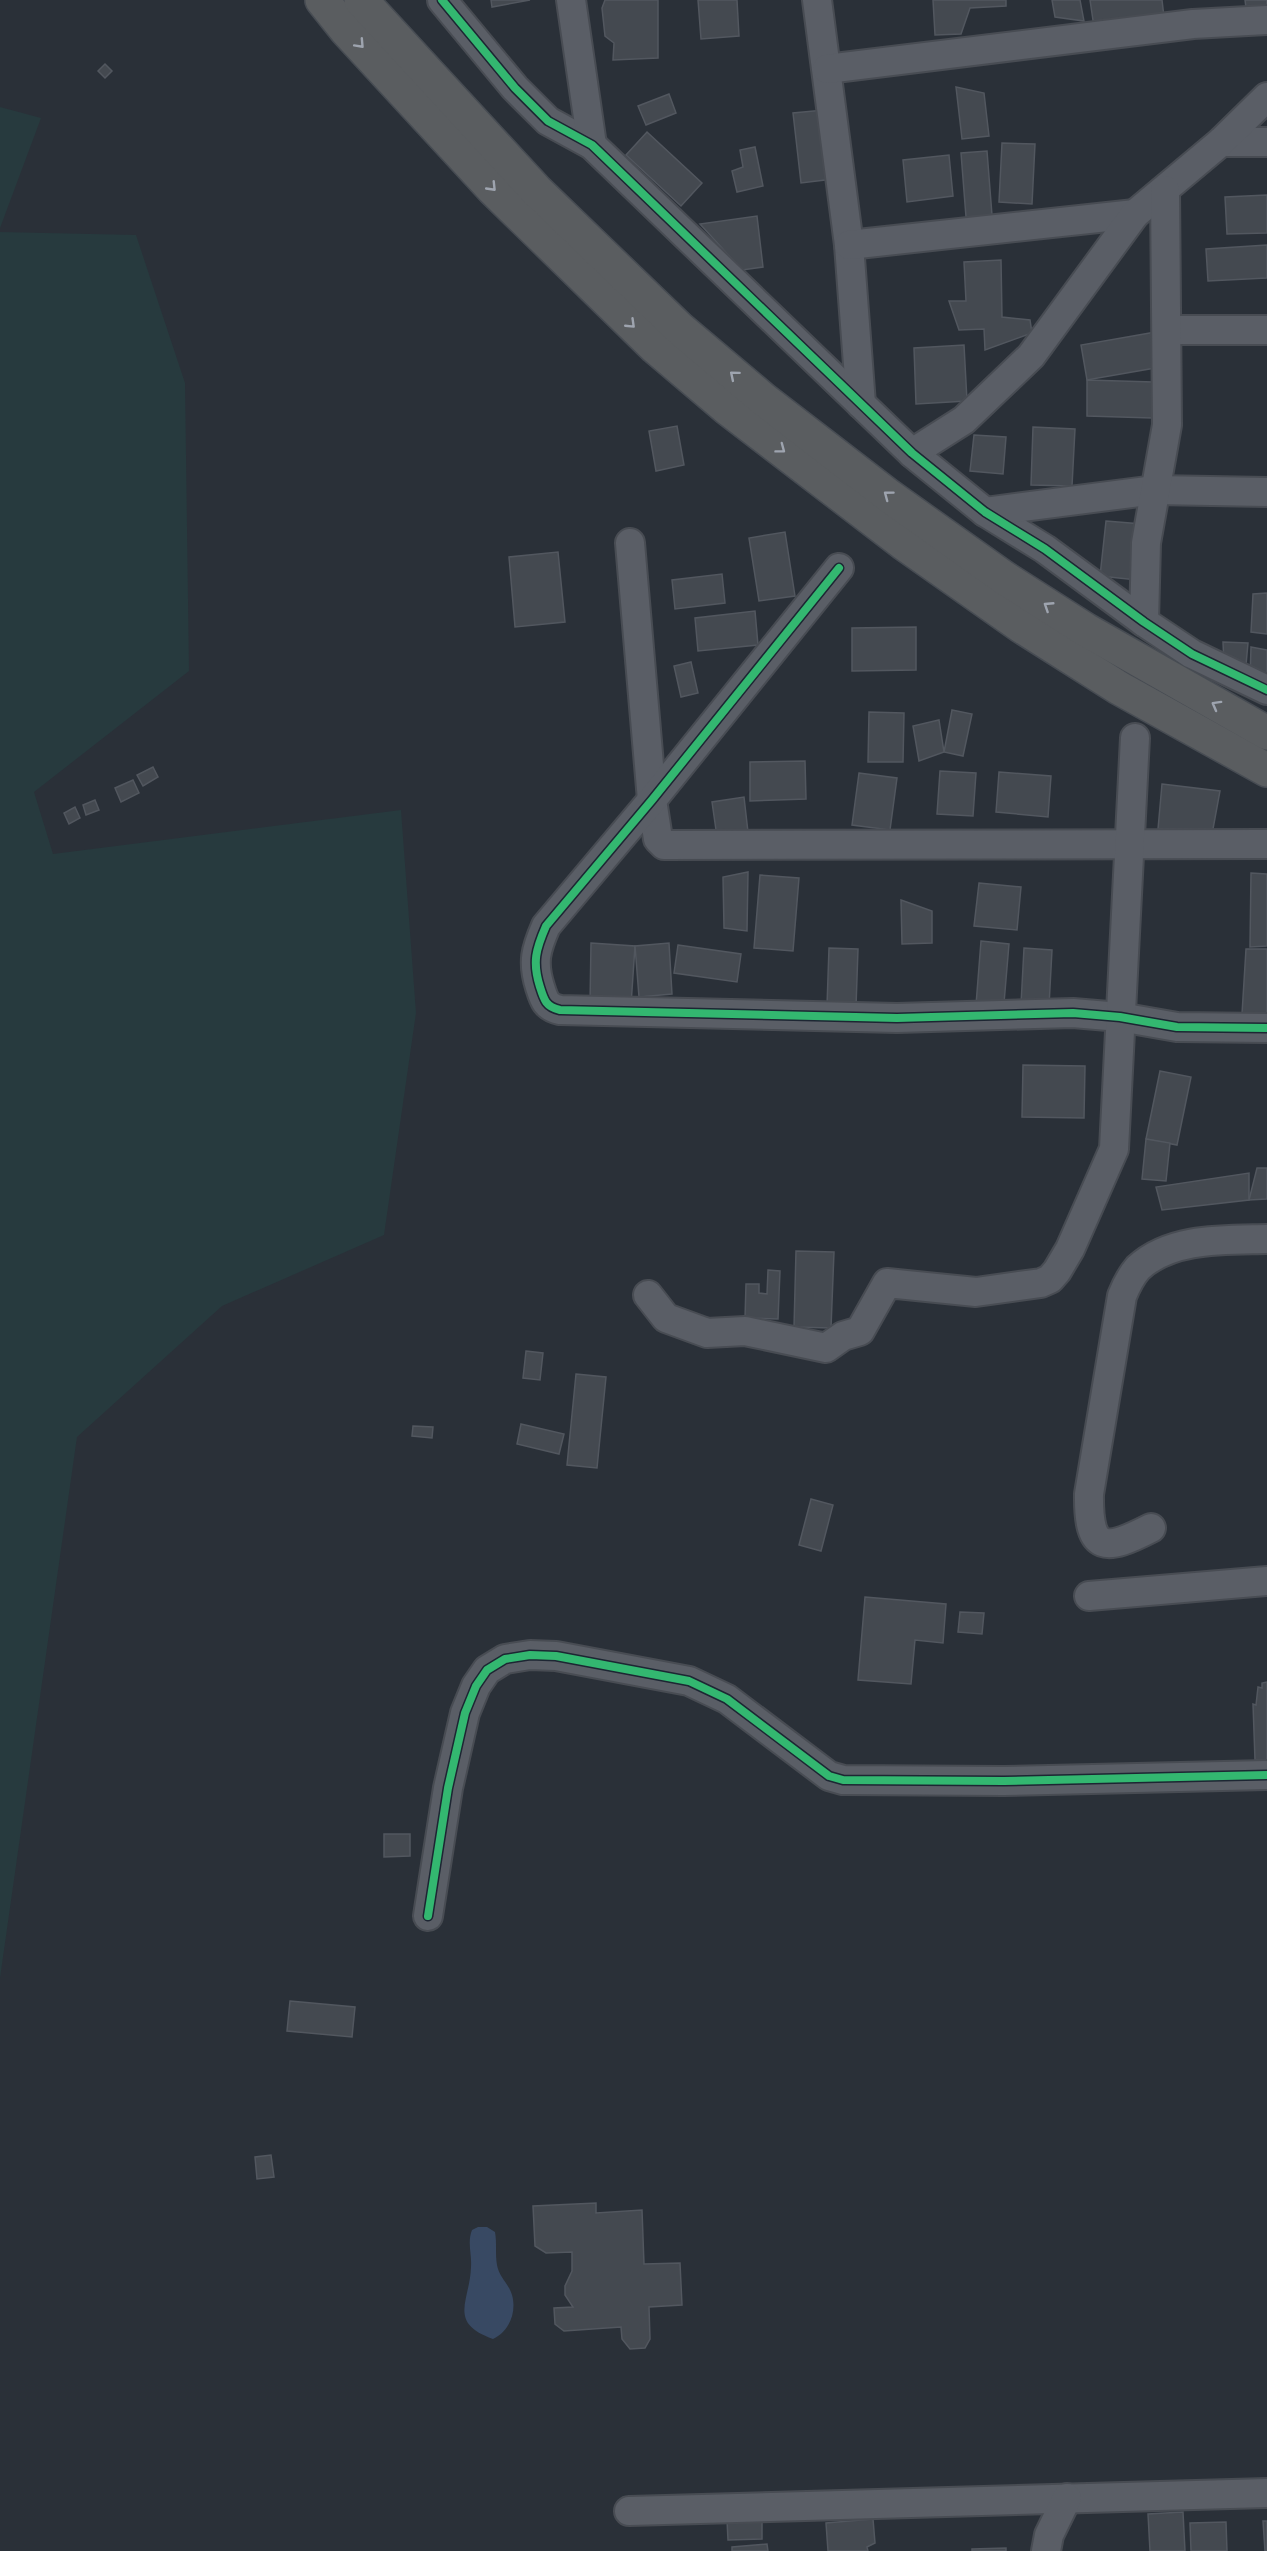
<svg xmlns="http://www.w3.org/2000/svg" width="1267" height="2551" viewBox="0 0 1267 2551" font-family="'DM Sans',sans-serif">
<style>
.green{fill:#273a3e}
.water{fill:#384963}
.building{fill:#444950;stroke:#52575f;stroke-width:1.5}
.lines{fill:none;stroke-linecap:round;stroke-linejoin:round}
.minor-casing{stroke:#484c53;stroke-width:32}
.highway-casing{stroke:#474c53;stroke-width:36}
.minor{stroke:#5a5e66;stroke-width:28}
.highway{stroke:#5a5d60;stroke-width:33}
.cycleway-casing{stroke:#1d2633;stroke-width:11}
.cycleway{stroke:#33b770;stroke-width:8}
.oneway{stroke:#9ea4af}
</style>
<rect width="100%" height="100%" fill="#2a3038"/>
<g class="green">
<polygon points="0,107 41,118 0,228"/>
<polygon points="0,232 136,235 185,383 189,671 34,792 53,854 401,810 416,1013 384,1235 222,1306 77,1437 0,1978"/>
</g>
<path class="water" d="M478,2227H487L495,2232C497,2243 495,2254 497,2265C499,2277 509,2284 512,2295C517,2312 509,2332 493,2339C447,2323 470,2301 471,2267C472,2253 467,2243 472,2230Z"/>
<g class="building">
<polygon points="491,0 530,0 492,7"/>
<polygon points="605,0 658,0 658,58 613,60 614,43 605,36 602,8"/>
<polygon points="698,0 737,0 739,36 701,39"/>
<polygon points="933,0 1006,0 1006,6 970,8 961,34 935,35"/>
<polygon points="1052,0 1080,0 1084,21 1055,17"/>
<polygon points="1090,0 1162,0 1164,17 1094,27"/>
<polygon points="1245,0 1267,0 1267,20 1248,23"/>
<polygon points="105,64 112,71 105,78 98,71"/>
<polygon points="956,87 984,93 989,136 962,139"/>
<polygon points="669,94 676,113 646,125 638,106"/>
<polygon points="824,110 833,179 801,183 793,113"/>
<polygon points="647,132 702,183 681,206 626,155"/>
<polygon points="1002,143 1035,144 1032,204 999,202"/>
<polygon points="755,147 763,186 737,192 732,171 743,167 740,150"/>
<polygon points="987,151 992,215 966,217 961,153"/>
<polygon points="949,155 953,196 907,202 903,160"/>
<polygon points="1267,195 1267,233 1227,234 1225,197"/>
<polygon points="757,216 763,267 742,270 700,224"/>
<polygon points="1267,245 1267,278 1208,281 1206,249"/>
<polygon points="1001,260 1002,317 1030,320 1032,333 985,350 984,329 959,330 949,301 966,301 964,262"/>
<polygon points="1167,330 1155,368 1087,380 1081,345"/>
<polygon points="964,345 967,401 916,404 914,348"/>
<polygon points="1087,380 1153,382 1152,418 1087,416"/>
<polygon points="677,426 684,465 656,471 649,431"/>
<polygon points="1033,427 1075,429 1072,486 1031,485"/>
<polygon points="974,435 1006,437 1003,474 970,471"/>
<polygon points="1106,521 1142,524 1137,580 1100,576"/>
<polygon points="785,532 795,596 759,601 749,538"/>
<polygon points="558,552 565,622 515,627 509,557"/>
<polygon points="722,574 725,603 675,609 672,580"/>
<polygon points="1267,593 1267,634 1251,632 1253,594"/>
<polygon points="755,611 758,645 698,651 695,618"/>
<polygon points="916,627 916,670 852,671 852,628"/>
<polygon points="1223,642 1248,643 1246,665 1224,664"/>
<polygon points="1251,647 1267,650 1267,679 1250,679"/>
<polygon points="691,662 698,693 681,697 674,666"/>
<polygon points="952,710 972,714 963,756 944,752"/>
<polygon points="869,712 904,713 903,762 868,762"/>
<polygon points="939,720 944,752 919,761 913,726"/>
<polygon points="805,761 806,799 750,801 750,762"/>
<polygon points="153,767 158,777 143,786 137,775"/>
<polygon points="940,771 976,773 973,816 937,814"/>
<polygon points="999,772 1051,776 1048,817 996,812"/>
<polygon points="859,773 897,778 890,830 852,825"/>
<polygon points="133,780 139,793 121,802 115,788"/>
<polygon points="1162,784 1220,791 1213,829 1158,829"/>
<polygon points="744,797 748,832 717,837 712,802"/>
<polygon points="95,800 99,810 86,815 83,805"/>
<polygon points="75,807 80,818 69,824 64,813"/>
<polygon points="748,872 747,931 724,928 723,877"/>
<polygon points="1251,873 1267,874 1267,946 1250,947"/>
<polygon points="760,875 799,878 793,951 754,948"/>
<polygon points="979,883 1021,887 1017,930 974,926"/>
<polygon points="901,900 932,911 932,943 902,944"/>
<polygon points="981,941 1009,944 1003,1015 976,1005"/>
<polygon points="591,943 635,946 631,1005 590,1004"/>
<polygon points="669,943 672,994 639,997 635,946"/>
<polygon points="678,945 741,954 737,982 674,973"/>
<polygon points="829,948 858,949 856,1007 827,1006"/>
<polygon points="1024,948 1052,950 1049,1006 1021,1004"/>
<polygon points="1246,949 1267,949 1267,1019 1242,1014"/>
<polygon points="1023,1065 1085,1066 1084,1118 1022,1117"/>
<polygon points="1160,1071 1191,1077 1177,1145 1146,1139"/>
<polygon points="1146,1139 1170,1143 1166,1181 1142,1179"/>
<polygon points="1257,1168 1267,1168 1267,1199 1249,1200"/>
<polygon points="1249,1173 1249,1200 1162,1210 1156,1187"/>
<polygon points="796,1251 834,1252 831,1328 794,1327"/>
<polygon points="768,1270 780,1271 778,1319 745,1318 746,1284 759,1284 759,1293 767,1294"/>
<polygon points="526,1351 543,1353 540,1380 523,1378"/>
<polygon points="576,1374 606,1377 597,1468 567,1465"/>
<polygon points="521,1424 564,1434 559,1454 517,1444"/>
<polygon points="413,1426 433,1427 432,1438 412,1436"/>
<polygon points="811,1499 833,1505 821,1551 799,1545"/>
<polygon points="865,1597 946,1604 943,1643 915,1640 911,1684 858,1680"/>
<polygon points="960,1612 984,1613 982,1634 958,1632"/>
<polygon points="1267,1682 1267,1760 1255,1760 1253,1704 1256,1705 1258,1687 1262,1688 1262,1683"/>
<polygon points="384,1834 410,1834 410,1856 384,1857"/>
<polygon points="290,2001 355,2007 352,2037 287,2031"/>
<polygon points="271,2155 274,2177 257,2179 255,2157"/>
<polygon points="596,2203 596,2213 642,2210 644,2264 680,2263 682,2305 649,2307 650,2339 645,2348 630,2349 622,2339 621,2327 564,2331 555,2324 554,2308 573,2307 565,2295 565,2286 572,2271 572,2252 546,2253 535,2246 533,2206"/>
<polygon points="1183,2512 1185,2551 1150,2551 1148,2514"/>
<polygon points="762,2519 762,2539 728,2540 727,2520"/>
<polygon points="873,2519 875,2543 867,2547 868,2551 828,2551 826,2523"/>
<polygon points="1263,2521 1267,2521 1267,2551 1265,2551"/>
<polygon points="1226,2522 1227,2551 1191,2551 1190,2523"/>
<polygon points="767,2544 768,2551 732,2551 732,2547"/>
<polygon points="1006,2548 1006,2551 972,2551 972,2549"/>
</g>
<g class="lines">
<g class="minor-casing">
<g id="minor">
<polyline points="442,0 515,88 548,121 592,145 912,453 985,512 1045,549 1144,622 1192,654 1267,690"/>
<polyline points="571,0 592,145"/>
<polyline points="817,0 849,245 861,404"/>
<polyline points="827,69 1193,24 1267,20"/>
<polyline points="1221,142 1267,142"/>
<polyline points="849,245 1135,214"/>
<polyline points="1167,330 1267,330"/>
<polyline points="912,453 964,420 1031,356 1135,214 1221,142 1267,97"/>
<polyline points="985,512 1155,490 1267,492"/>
<polyline points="630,543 652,800 658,839 664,845 1267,844"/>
<path d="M839,568L652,800L546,926C536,949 532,962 540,987C544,1000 546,1007 560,1010L897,1018L1073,1013L1120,1017L1177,1027L1267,1028"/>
<polyline points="1144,622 1146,543 1167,425 1165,190"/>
<polyline points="648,1295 666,1318 707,1333 745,1331 826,1348 843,1336 860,1331 887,1283 976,1292 1041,1283 1050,1279 1057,1271 1070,1249 1114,1149 1135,738"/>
<path d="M1151,1528C1106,1551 1088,1554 1089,1494L1122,1296C1126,1286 1131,1276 1138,1268C1171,1237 1225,1240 1267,1239"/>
<polyline points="1089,1596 1267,1581"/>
<polyline points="428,1916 448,1788 465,1713 476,1686 487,1670 505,1659 530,1655 556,1656 689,1681 727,1699 829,1776 843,1780 1004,1781 1267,1775"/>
<polyline points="629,2511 1267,2493"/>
<polyline points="1046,2551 1049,2535 1067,2498"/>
</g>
</g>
<g class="highway-casing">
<g id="highway">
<polyline points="322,0 346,30 493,189 655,347 728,409 903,543 1021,626 1119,688 1267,770"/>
<polyline points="361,0 536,190 679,328 763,399 889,496 1003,577 1086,630 1267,733"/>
</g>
</g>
<use href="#minor" class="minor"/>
<use href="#highway" class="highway"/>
<g class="cycleway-casing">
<g id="cycleway">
<polyline points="442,0 515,88 548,121 592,145 912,453 985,512 1045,549 1144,622 1192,654 1267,690"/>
<path d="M839,568L652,800L546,926C536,949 532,962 540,987C544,1000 546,1007 560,1010L897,1018L1073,1013L1120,1017L1177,1027L1267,1028"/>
<polyline points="428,1916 448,1788 465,1713 476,1686 487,1670 505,1659 530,1655 556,1656 689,1681 727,1699 829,1776 843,1780 1004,1781 1267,1775"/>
</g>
</g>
<use href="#cycleway" class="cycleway"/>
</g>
<defs><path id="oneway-chevron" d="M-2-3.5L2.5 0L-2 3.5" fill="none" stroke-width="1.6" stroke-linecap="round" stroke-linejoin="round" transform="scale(1.5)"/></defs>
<g class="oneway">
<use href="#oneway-chevron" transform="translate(360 44) rotate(47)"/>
<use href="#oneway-chevron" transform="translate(492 187) rotate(46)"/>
<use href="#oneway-chevron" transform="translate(631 324) rotate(44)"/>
<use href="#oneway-chevron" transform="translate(734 375) rotate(-140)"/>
<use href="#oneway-chevron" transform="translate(781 449) rotate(37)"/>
<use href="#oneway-chevron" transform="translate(888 495) rotate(-143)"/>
<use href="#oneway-chevron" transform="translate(1048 606) rotate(-147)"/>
<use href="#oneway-chevron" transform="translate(1216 705) rotate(-151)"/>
</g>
</svg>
